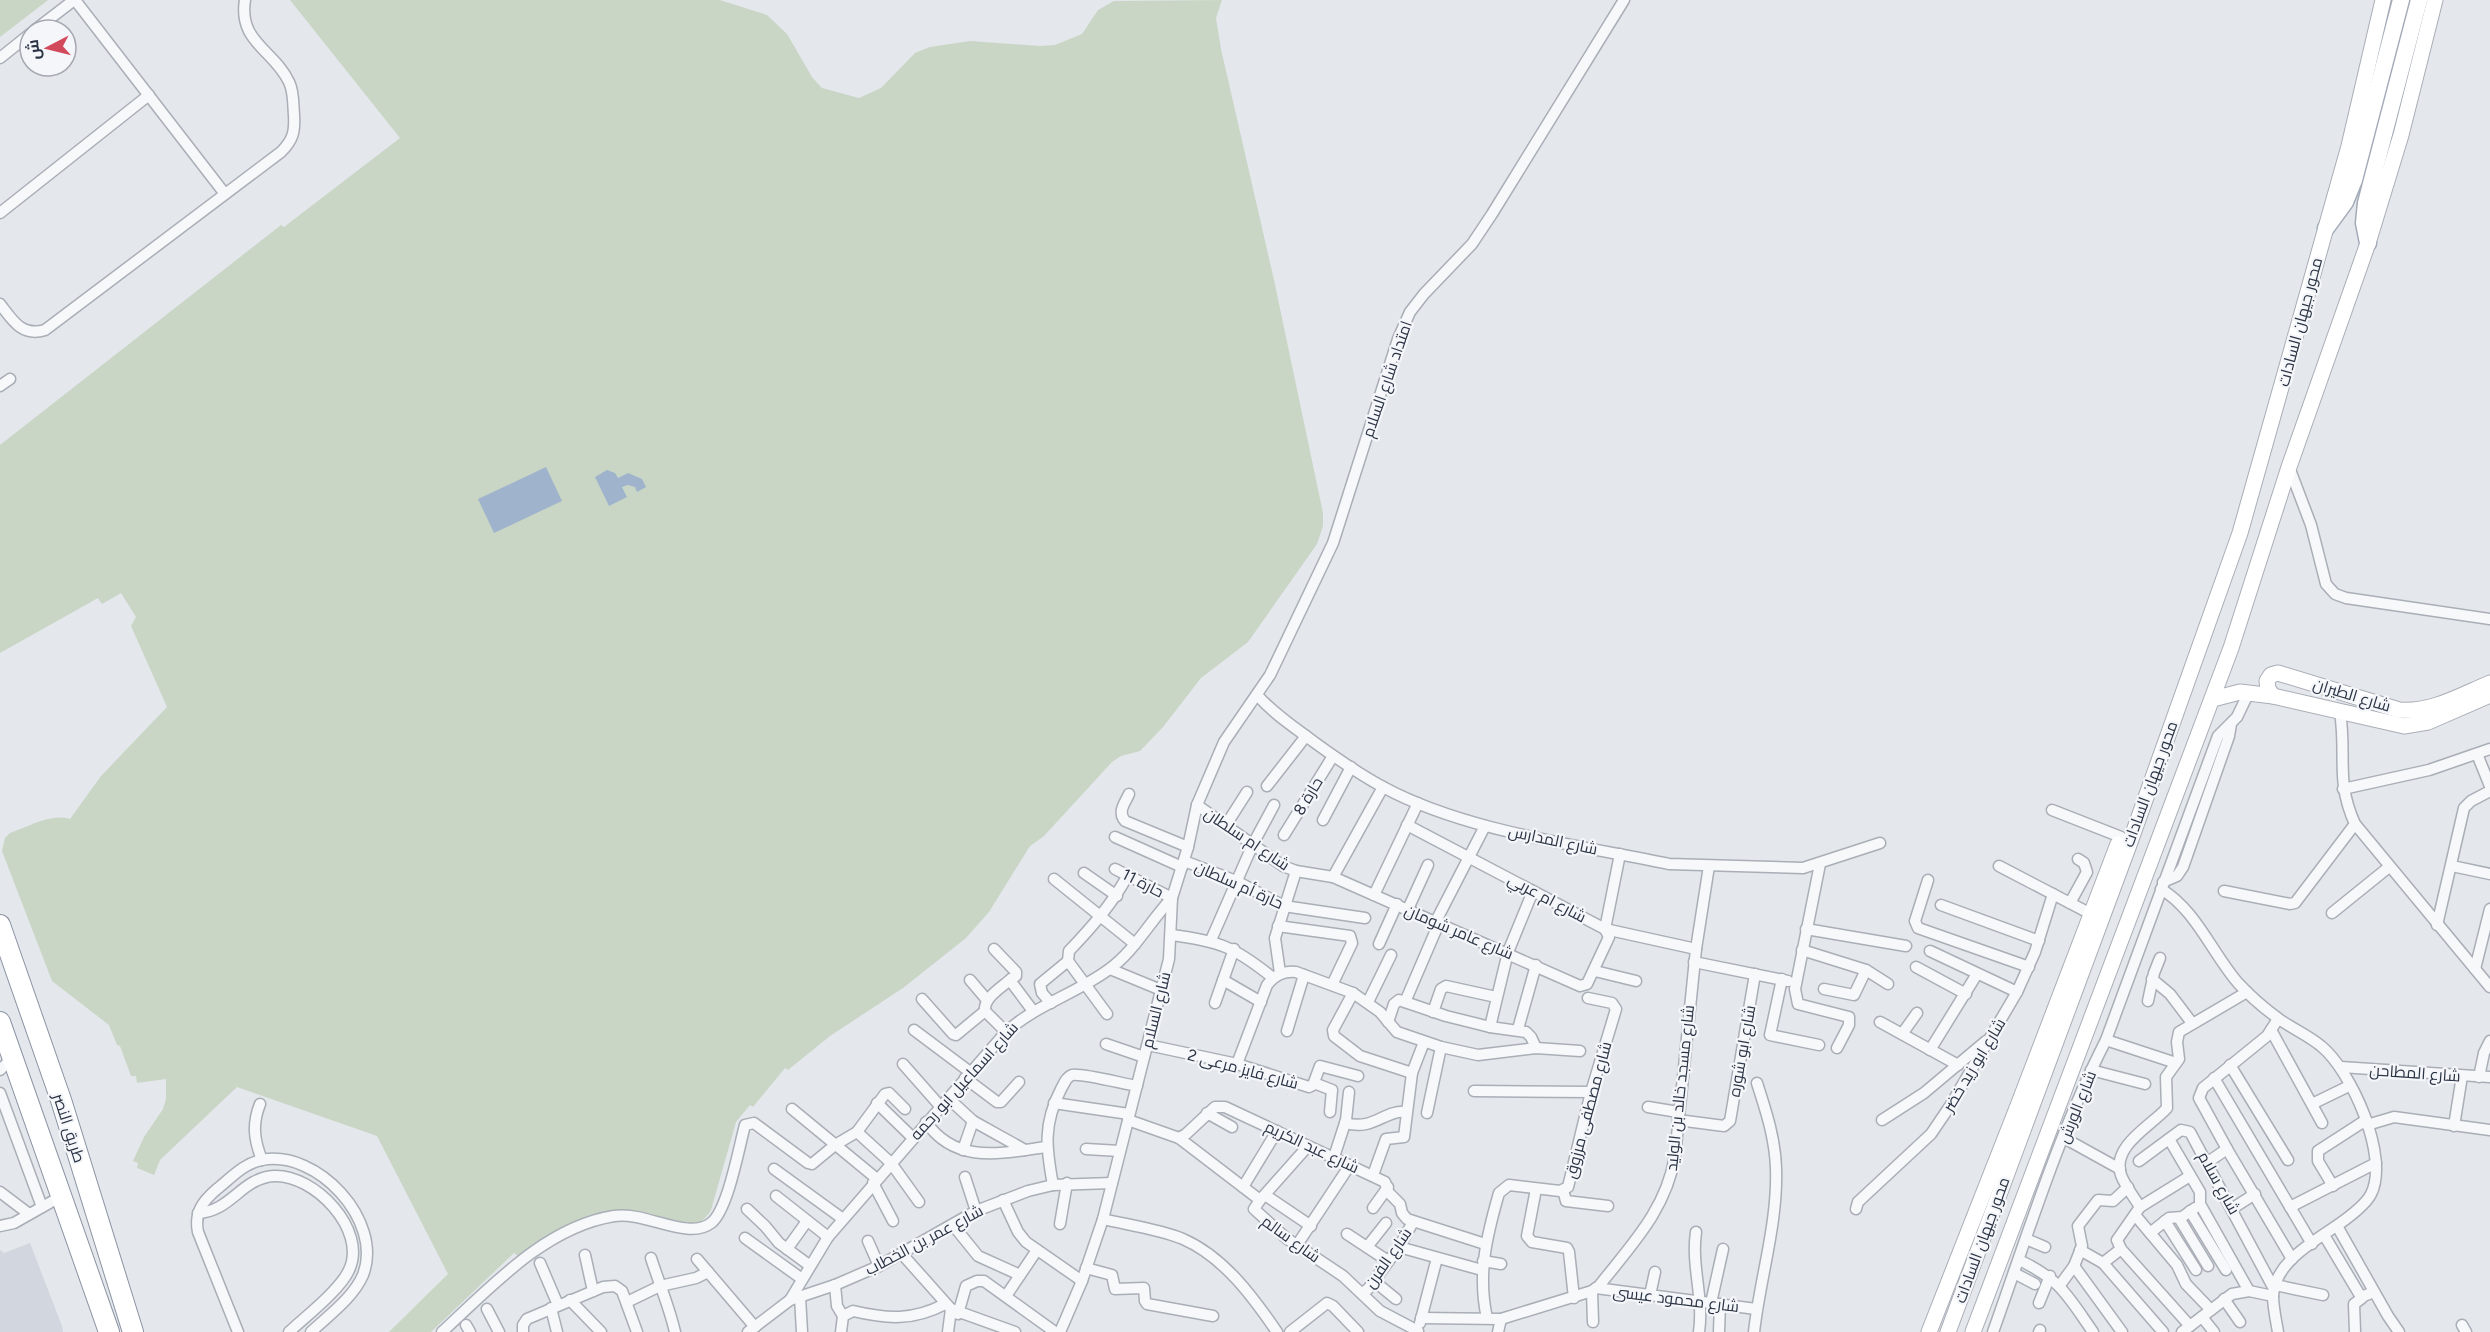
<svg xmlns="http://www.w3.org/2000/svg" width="2490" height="1332" viewBox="0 0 2490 1332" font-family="Figtree,Cairo,sans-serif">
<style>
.built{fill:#d2d6de}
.pitch{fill:#c9d6c5}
.water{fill:#9fb4cc}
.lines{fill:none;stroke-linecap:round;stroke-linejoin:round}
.street-casing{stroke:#a9aeb7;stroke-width:13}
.secondary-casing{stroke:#a9aeb7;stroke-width:17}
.primary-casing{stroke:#a3abb8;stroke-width:19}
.highway-casing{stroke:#8b94a3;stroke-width:22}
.street{stroke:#f7f8fa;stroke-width:10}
.secondary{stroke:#fff;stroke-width:15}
.primary{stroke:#fff;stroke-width:16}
.highway{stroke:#fff;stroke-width:20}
.labels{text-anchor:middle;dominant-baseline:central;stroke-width:4.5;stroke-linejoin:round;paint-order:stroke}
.street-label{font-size:16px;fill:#2b3445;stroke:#f4f6f9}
</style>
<rect width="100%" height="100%" fill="#e4e7ec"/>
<polygon class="built" points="30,1243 62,1326 63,1332 0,1332 0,1250 4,1253"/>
<g class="pitch">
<polygon points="0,0 48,0 0,37"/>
<path d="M290,0H720L767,15L787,34L812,77L822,88L859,98L881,88L915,53L930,47L970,41L1040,46L1055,45L1082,34L1098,10L1114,1L1222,0L1216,18L1221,49L1274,280L1323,513V526L1317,544L1248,642L1201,678L1163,727L1140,751L1121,756L1112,762L1044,836L1030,846L989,912L966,938L903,988L830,1036L788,1070L785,1068L753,1107L750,1105L736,1122L711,1210C694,1240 666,1214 641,1212C622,1211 597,1216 578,1221C555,1228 538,1244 521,1259L514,1253L431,1332H389L448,1274L377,1136L237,1087L160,1160L154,1175L137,1168L138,1163L133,1161L144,1137L163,1109L166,1099V1079L137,1083L136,1076H131L120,1046L117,1045L109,1025L52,981L2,851L5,838L10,833C28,827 51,813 70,819L101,776L167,707L131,626L136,617L121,593L102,604L98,598L0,653V445L281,225L284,227L400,138Z"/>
</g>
<g class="water">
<polygon points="546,467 562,501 494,533 478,499"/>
<polygon points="607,470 615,473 618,478 628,473 642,479 646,487 637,492 635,487 628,485 622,487 627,497 609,506 595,477"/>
</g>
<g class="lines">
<g class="street-casing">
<g id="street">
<polyline points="75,0 225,194"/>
<polyline points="35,30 74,0"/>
<polyline points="0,58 30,34"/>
<polyline points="0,213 149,95"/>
<path d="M0,304C13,321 22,337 45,330L281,152C293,140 295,132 294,115C293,104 294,92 289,82C274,50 238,42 245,0"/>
<polyline points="0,386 10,379"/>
<polyline points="2289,467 2311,525 2326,584 2335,594 2346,598 2490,619"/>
<path d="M1258,696C1274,714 1294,727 1314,742C1336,758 1359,774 1383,787C1464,831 1578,845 1669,864L1803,868L1880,843"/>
<path d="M2340,712C2347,756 2335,780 2355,824L2490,987"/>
<polyline points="2477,754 2490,786"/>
<polyline points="1267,786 1306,736"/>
<polyline points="2343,789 2429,770 2490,749"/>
<path d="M1129,794C1125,803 1117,812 1125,821L1188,847"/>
<polyline points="1197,805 1283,866 1296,871 1333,877 1580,986 1587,984 1609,937 1605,929 1620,854"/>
<polyline points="2052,810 2121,837"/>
<polyline points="1323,820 1351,767"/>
<polyline points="1226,825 1247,792"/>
<polyline points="1407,825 1605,929 1696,949"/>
<polyline points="1284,835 1333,756"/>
<polyline points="1115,837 1182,867"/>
<polyline points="1184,861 1236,881 1284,906 1365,918"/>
<polyline points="1820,864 1795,989 1798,1004 1849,1017 1849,1025 1837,1048"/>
<polyline points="1999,866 2091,914"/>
<polyline points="2452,866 2490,874"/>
<polyline points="1084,873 1117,896"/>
<polyline points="1333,877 1383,787"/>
<polyline points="1054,879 1135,944"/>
<polyline points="1928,880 1915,921 1918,928 2029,967"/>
<polyline points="2163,882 2177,876 2183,867 2229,736 2231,724"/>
<path d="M2161,889C2196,910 2212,953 2238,983C2250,996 2265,1009 2279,1019C2293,1029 2308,1035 2321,1046C2351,1070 2390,1157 2371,1194C2366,1204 2354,1213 2346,1219C2320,1239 2275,1259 2273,1296C2273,1307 2276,1320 2278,1332"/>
<polyline points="2224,891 2290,904 2295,903 2355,824"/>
<polyline points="1374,895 1418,803"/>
<polyline points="2070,903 2087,872 2084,863 2078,859"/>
<polyline points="1941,905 2039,941"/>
<polyline points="1408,909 1428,865"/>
<polyline points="2332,913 2389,867"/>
<polyline points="1436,921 1485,826"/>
<polyline points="2437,925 2464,808 2471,801 2490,791"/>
<polyline points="1278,926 1350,936 1352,943 1332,985"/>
<polyline points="1806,929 1906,946"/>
<path d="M1172,935C1219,941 1235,947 1273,978"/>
<polyline points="1211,940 1253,844 1274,805"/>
<polyline points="1379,944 1397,904"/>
<polyline points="994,949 1016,972 1016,976 1011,979 1012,983 1033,1011"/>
<polyline points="1802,950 1866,970 1888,984"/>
<polyline points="1930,951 2017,992"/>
<polyline points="1694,962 1788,981"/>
<polyline points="1916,967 1966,994"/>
<polyline points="1110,969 1161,990"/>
<polyline points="2475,969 2490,909"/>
<polyline points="1595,971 1636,981"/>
<polyline points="1280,973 1275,938 1296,871"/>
<polyline points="1782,979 1770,1035 1819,1045"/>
<polyline points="2152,979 2170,994 2192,1023"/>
<polyline points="970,980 987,1000"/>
<polyline points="1223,980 1261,1002"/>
<polyline points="1824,989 1854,995 1866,970"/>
<polyline points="1353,993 1333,1030 1334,1036 1360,1056 1412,1073"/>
<polyline points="922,999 953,1034 956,1035 985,1011"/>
<polyline points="2148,1001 2154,973 2160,958"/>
<polyline points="1368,1002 1391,955"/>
<polyline points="1405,1002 1439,923"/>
<polyline points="1051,1003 1042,993 1040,984 1068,961"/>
<polyline points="1215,1003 1234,949"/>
<path d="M985,1011C983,998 1002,987 1011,979"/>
<polyline points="985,1011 1006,1032"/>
<polyline points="1433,1012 1441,989 1446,986 1496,997"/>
<path d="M1107,1014L1068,961L1069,951C1092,927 1112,904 1128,875"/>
<polyline points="2278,1019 2267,1036 2203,1088 2199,1098 2227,1149 2292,1259"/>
<polyline points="1388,1022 1394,1004 1399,1000 1446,1016 1490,1027 1526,1032 1531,1037 1536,1048"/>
<polyline points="1880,1022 1958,1065"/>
<polyline points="1490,1027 1508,952 1533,891"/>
<polyline points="1518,1029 1536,965"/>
<polyline points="914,1030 970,1072"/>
<polyline points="2271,1030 2322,1123"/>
<polyline points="1287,1031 1304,975"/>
<polyline points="1902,1034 1917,1013"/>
<polyline points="2106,1040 2176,1063"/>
<polyline points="1106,1044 1144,1057"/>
<polyline points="1148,1045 1237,1064 1309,1087 1313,1085 1320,1066 1358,1076"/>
<polyline points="1930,1050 1977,974"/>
<polyline points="903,1064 940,1106"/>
<path d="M1237,1064L1267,985C1275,975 1283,971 1296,972L1353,993L1380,1012L1397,1032L1441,1047L1478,1055L1536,1048L1580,1051"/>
<polyline points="2230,1065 2288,1160"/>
<polyline points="2341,1067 2490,1077"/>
<polyline points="0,1070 12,1058"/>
<polyline points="2091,1070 2145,1084"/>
<polyline points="2479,1077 2484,1053 2490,1041"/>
<polyline points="965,1078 997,1102 1001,1102 1019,1082"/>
<polyline points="2214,1078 2312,1244"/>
<polyline points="1314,1083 1332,1090 1330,1112"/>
<polyline points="1474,1091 1591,1092"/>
<polyline points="0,1093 42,1207"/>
<polyline points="948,1098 973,1121 1025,1150"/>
<polyline points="877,1103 913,1138"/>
<polyline points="1054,1103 1129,1114"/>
<path d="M260,1104C252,1124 254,1140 262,1160"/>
<polyline points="2312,1104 2349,1086"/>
<polyline points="1648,1107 1678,1112"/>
<polyline points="792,1109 877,1179"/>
<polyline points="1207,1113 1232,1127"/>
<polyline points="1427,1113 1441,1047"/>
<polyline points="1128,1120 1179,1138 1186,1134 1215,1107 1225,1107 1385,1182 1388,1192 1400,1204 1402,1213 1407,1219 1485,1244"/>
<polyline points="1678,1120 1724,1126 1730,1121 1755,974"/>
<polyline points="1882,1120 1924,1093 1986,1041"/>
<path d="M926,1122C956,1165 1002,1153 1046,1147"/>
<path d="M1345,1123C1375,1131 1383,1110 1406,1112"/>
<polyline points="2367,1125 2394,1117 2490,1130"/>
<polyline points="2454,1126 2462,1076"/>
<polyline points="857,1132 891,1163 919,1202"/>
<polyline points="1179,1138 1260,1200 1254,1209 1286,1238 1343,1276 1380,1311 1418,1331"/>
<polyline points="2064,1138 2120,1169"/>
<polyline points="2169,1139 2200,1192 2200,1204 2249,1291"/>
<polyline points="1086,1149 1120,1151"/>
<polyline points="963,1150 973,1121"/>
<polyline points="1334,1157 1346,1120 1349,1092"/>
<polyline points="2139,1161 2181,1130 2190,1132 2274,1289"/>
<polyline points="2208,1162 2227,1149"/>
<polyline points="774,1169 843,1219"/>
<polyline points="1373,1175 1386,1139 1404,1137 1412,1073 1424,1042"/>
<polyline points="965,1177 976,1211"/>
<polyline points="873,1183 893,1221"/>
<path d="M1053,1185C1046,1148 1043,1124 1061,1089C1064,1084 1066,1077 1072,1075C1082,1073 1124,1084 1137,1086"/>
<polyline points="2333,1186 2318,1161 2318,1151 2366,1120"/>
<polyline points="1243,1187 1277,1131"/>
<polyline points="1536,1189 1527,1236 1532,1242 1567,1248 1569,1252 1574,1298"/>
<polyline points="1563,1190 1566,1201 1608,1206"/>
<polyline points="0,1192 29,1214"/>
<polyline points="1265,1195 1311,1226"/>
<polyline points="776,1196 828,1237"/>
<polyline points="1003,1200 1018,1232 1026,1242 1082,1281"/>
<polyline points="1260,1200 1308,1146"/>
<path d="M2140,1207C2134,1197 2125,1186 2121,1175C2111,1146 2151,1126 2167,1108L2166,1077L2179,1059L2177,1042L2179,1032L2247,992"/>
<polyline points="2290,1207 2376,1163"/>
<polyline points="1373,1208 1388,1187"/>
<polyline points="2233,1208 2255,1194"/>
<polyline points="747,1209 765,1226 779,1243 809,1265"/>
<polyline points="1856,1209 1858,1202 1931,1134 1950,1106 2017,992 2035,952 2053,894"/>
<polyline points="2190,1211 2226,1270"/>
<path d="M198,1213C232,1211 241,1178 274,1176C314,1174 368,1230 349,1270C340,1290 306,1316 289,1332"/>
<polyline points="2135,1215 2177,1265 2186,1284 2211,1310"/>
<polyline points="2179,1218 2208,1266"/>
<path d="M1103,1219C1128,1225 1159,1229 1183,1239C1224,1257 1253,1297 1277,1332"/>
<polyline points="2165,1221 2196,1270"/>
<polyline points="1060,1224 1067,1183"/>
<polyline points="953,1225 978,1256 1020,1275"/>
<polyline points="0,1226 14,1223 60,1197"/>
<polyline points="2337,1226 2388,1316 2399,1332"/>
<path d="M1696,1232C1691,1266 1704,1298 1699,1332"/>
<polyline points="2150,1233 2169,1218 2182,1217 2195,1208"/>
<polyline points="1347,1234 1388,1261"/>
<polyline points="2324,1235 2361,1297 2374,1292"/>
<polyline points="745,1238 802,1279"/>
<polyline points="2026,1239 2045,1247"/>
<polyline points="868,1241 879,1266"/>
<polyline points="1297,1245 1350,1165"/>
<polyline points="1367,1247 1386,1223"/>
<polyline points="1399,1247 1482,1270"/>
<polyline points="787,1249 807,1221"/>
<polyline points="2080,1250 2103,1263 2121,1249"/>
<polyline points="902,1254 951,1309 1015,1332"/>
<polyline points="585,1255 593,1291"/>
<path d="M651,1258C659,1283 669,1306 675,1332"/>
<polyline points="697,1259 755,1327"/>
<path d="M2019,1260C2061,1280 2067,1295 2093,1332"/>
<polyline points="1483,1261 1501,1264"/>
<polyline points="540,1263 558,1305"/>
<polyline points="2103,1263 2163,1332"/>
<polyline points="2074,1266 2122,1332"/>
<polyline points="1086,1268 1112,1275 1115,1289 1144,1288 1145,1301 1147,1304 1213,1316"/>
<polyline points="2014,1273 2035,1284"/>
<polyline points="1374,1281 1396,1299"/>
<polyline points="835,1285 837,1306 843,1316"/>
<polyline points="2060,1285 2074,1266 2082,1246 2078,1226 2098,1200 2113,1201 2128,1187"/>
<polyline points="2275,1285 2323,1295"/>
<polyline points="1596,1288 1756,1309"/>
<polyline points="1592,1291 1593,1322"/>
<polyline points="1362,1293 1368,1289 1399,1247 1413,1222"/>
<polyline points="1650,1295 1655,1272"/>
<polyline points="1006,1296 1037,1250"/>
<polyline points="800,1297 802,1332"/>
<polyline points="2224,1299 2240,1322"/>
<polyline points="570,1300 601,1332"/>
<path d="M790,1300L828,1237L1006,1032C1036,1005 1075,994 1108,970C1134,952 1150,921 1172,898L1115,869"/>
<polyline points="627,1302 660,1286 696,1278 708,1272"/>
<polyline points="1711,1303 1723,1249"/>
<polyline points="2039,1303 2050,1276"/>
<polyline points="551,1308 557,1332"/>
<polyline points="487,1309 499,1332"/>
<polyline points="958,1314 966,1286 977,1281 984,1281 1055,1332"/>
<path d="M843,1316L853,1311C887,1319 913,1321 945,1304"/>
<polyline points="2202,1317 2214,1332"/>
<path d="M1421,1318L1501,1319L1592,1291L1599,1286C1632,1244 1666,1210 1675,1156L1696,949L1709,866"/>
<path d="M1487,1318C1477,1274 1487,1235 1499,1193L1509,1185L1560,1191L1568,1187L1591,1092L1616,1009L1612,1003L1588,998"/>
<polyline points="1420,1323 1437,1258"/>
<polyline points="466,1325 470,1332"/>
<polyline points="2462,1325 2466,1332"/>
<polyline points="2190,1326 2121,1249 2117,1240 2140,1207 2190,1176"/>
<path d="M238,1332L198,1232C194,1212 203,1201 217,1189C231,1178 244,1163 262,1160C317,1149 384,1221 363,1275C353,1298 329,1315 311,1332"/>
<path d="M442,1332C491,1287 545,1227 614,1216C645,1211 688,1241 711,1223C728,1210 739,1147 745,1125L754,1123L808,1163L812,1164L835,1145L857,1132L885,1094L889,1093L905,1109"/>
<polyline points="523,1332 523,1325 527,1319 603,1287 615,1286 622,1291 637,1332"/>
<polyline points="748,1332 790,1300 835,1285 879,1266 976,1211 1028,1191 1053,1185 1112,1183"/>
<polyline points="841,1332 843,1316"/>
<polyline points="948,1332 951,1309"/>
<polyline points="1060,1332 1082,1281 1103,1219 1169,959 1172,898 1188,847 1197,805 1224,742 1270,675 1333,543 1398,339 1410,312 1424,294 1472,244 1492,214 1624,0"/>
<polyline points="1290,1332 1327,1303 1333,1306 1358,1332"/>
<polyline points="1498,1332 1501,1319"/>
<polyline points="1719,1332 1720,1304"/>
<path d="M1754,1332C1760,1278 1778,1223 1776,1168C1775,1138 1766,1111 1757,1083"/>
<path d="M1993,1332C2028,1234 2059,1132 2106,1040L2218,736L2237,717L2249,692"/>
<polyline points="2039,1332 2040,1330"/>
<polyline points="2182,1332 2232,1294 2249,1291 2273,1296"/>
<polyline points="2355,1332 2354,1304 2362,1298"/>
</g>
</g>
<g class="secondary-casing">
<g id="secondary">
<path d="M2273,696L2268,689L2267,681L2271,675L2278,673L2399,710C2431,713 2461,695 2490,683"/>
<polyline points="2213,699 2240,692 2273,696 2404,726 2428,722 2490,695"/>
<polyline points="1929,1332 2019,1103 2118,844"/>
<polyline points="1948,1332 2129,845 2240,533 2349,146 2383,0"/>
<polyline points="1973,1332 2231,648 2289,467 2368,243 2401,135 2435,0"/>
</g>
</g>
<g class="primary-casing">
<g id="primary">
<polyline points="2326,228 2345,202 2354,180 2401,0"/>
<polyline points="2368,243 2364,223 2366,203 2419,0"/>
</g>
</g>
<g class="highway-casing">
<g id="highway">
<polyline points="0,925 61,1100 133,1332"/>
<polyline points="0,1022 109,1332"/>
</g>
</g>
<use href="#street" class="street"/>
<use href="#secondary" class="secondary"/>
<use href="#primary" class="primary"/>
<use href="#highway" class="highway"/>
</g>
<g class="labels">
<g class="street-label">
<text transform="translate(2300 322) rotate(-75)">محور جيهان السادات</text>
<text transform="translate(1387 379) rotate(-71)">امتداد شارع السلام</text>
<text transform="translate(2352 695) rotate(17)">شارع الطيران</text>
<text transform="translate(2150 784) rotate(-70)">محور جيهان السادات</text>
<text transform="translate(1308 796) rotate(-59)">حارة 8</text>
<text transform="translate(1247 839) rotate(34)">شارع ام سلطان</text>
<text transform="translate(1553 840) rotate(12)">شارع المدارس</text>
<text transform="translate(1143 883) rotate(27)">حارة 11</text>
<text transform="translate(1239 885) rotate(24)">حارة أم سلطان</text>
<text transform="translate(1547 898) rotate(28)">شارع ام عربي</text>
<text transform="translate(1459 932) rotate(23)">شارع عامر شومان</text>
<text transform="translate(1156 1010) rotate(-76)">شارع السلام</text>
<text transform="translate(1742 1051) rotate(-80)">شارع ابو شوره</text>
<text transform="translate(1974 1065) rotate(-59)">شارع ابو زيد خضر</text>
<text transform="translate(1243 1069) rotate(15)">شارع فايز مرعى 2</text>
<text transform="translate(2415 1073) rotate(4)">شارع المطاحن</text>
<text transform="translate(964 1081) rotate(-48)">شارع اسماعيل ابو رحمه</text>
<text transform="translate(1680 1088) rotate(-84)">شارع مسجد خالد بن الوليد</text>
<text transform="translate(2077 1107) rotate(-68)">شارع الورش</text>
<text transform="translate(1588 1110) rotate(-75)">شارع مصطفى مرزوق</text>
<text transform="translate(69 1128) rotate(72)">طريق النصر</text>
<text transform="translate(1312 1147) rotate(25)">شارع عبد الكريم</text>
<text transform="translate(2219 1183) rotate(61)">شارع سلام</text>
<text transform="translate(1291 1239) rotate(36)">شارع سالم</text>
<text transform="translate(924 1240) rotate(-28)">شارع عمر بن الخطاب</text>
<text transform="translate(1982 1240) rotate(-70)">محور جيهان السادات</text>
<text transform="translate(1388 1258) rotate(-55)">شارع الفرن</text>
<text transform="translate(1676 1299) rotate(7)">شارع محمود عيسى</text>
</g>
</g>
<g transform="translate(48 48) rotate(263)"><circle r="28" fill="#f4f6f9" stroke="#a4a8b1" stroke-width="1.5"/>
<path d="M0-4.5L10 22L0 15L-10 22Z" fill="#d1495b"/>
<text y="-9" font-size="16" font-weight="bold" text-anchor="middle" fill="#2b3445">ش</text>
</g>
</svg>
